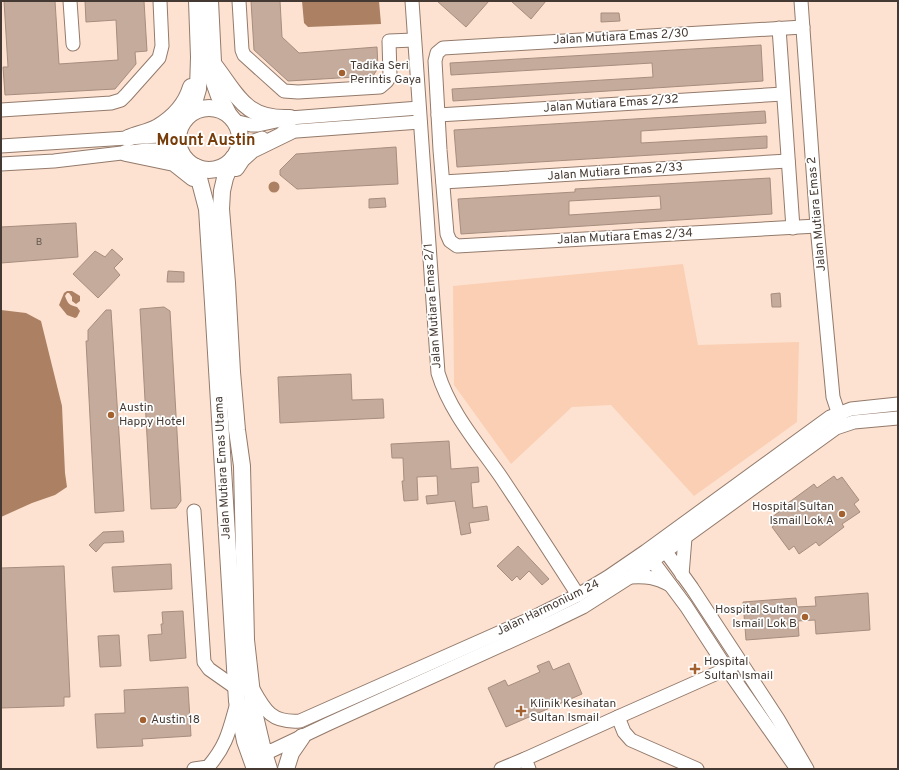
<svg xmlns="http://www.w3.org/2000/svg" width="899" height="770" viewBox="0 0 899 770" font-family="Overpass,sans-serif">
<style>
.green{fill:#fbcfb4}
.water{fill:#ac8063}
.building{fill:#c4ab9b;stroke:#a68d7e;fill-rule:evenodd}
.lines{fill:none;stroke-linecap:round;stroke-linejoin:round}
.minor-casing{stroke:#937a6b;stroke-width:15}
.major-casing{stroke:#937a6b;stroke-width:18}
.minor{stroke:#fff;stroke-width:13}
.major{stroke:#fff;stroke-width:16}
.poi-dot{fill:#a46130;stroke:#fff;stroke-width:1.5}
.labels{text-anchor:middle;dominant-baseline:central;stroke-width:3.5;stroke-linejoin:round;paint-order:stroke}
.number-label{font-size:10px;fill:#65564d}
.street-label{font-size:12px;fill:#453a33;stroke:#fff}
.poi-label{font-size:12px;fill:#453a33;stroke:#fff;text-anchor:start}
.district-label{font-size:16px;font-weight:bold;fill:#763c0a;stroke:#fff}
</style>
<rect width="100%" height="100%" fill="#fde2d1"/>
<polygon class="green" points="683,264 698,345 799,342 797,422 694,496 611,405 572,407 511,464 454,385 453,286"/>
<g class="water">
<polygon points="302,1 379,1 381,24 308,27 304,23"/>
<circle cx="274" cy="187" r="5.5"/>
<path d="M67,291H72L80,296V301L76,304L72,301V297L69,293H67L65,296C68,304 69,305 77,307L80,311L77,317L75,318L67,315L59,305L64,293Z"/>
<polygon points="1,310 26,313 41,321 62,406 65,473 67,487 55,495 32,503 1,517"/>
</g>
<g class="building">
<polygon points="4,1 55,1 59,64 118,60 116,20 86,22 85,1 144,1 147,51 135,52 136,64 115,89 5,95 3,67 8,67"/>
<polygon points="251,1 280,1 282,37 299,53 377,47 378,68 373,76 288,81 254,50"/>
<polygon points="437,1 489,1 466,27"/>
<polygon points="511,1 546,1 531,19"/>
<polygon points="601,13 619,13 620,21 601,22"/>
<polygon points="761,45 763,81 453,101 452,89 653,77 652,63 451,75 450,63"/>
<polygon points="765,111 766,123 641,131 641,143 767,136 767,148 457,167 454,130"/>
<polygon points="396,147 398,184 297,189 280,175 280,170 296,154"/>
<path d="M770,178L772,214L461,234L458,199L575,192V189ZM660,196L661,209L569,215V201Z"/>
<polygon points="385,198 386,207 369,208 369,199"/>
<polygon points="76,223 78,257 1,263 1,227"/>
<polygon points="112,249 123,259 114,268 120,275 98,298 73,274 95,251 105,257"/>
<polygon points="168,271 184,272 184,282 167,282"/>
<polygon points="780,293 781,307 772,307 771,294"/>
<polygon points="164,307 170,311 181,501 176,508 151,509 140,309"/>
<polygon points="106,310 111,310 124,511 95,513 86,341 88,341 88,330"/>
<polygon points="351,374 352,400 383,399 384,418 280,423 278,377"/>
<polygon points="449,441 451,469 478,467 479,482 471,483 473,508 487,506 489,520 469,523 471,533 461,535 455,501 427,504 426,496 438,495 437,476 417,477 418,500 404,501 402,481 404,481 403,458 392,458 391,444"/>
<polygon points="834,476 837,480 842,477 859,500 854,504 860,512 842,524 844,527 819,546 816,542 799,554 794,546 789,550 772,527 777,523 772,517 789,505 788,503 814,484 817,488"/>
<polygon points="123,531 124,542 104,543 96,552 89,545 103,532"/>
<polygon points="518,546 549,579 542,585 529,571 520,580 517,576 512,581 497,566"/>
<polygon points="171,564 172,589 114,592 112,567"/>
<polygon points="64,566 70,697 64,697 64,706 1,708 1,568"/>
<polygon points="868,593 870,630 816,634 815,620 798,621 799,636 746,640 743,602 796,598 797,607 816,606 815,597"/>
<polygon points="183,611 186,658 150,661 148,635 162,634 161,624 163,624 162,612"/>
<polygon points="119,635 121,666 100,667 98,636"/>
<polygon points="549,661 553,670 569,663 582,694 506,727 488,688 505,680 508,686 540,672 537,666"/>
<polygon points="188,687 191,736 142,739 143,746 97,748 95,714 125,713 124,690"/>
</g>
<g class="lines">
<g class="minor-casing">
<g id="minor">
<polyline points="70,1 73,44"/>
<polyline points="239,1 242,50 244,55 284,91 298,92 380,87 387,81 390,76 389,41 414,40"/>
<path d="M412,1L438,373C450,412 478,444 501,477C527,516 553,556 578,595"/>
<polyline points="801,1 817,226 833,397 841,421"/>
<polyline points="803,27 443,48 437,53 435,61 440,150 447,234 450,241 457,246 817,226"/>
<polyline points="779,28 793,228"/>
<polyline points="1,110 111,103 121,100 126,95 159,58 162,46 160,1"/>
<polyline points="438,115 783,94"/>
<polyline points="234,121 251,125 258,125 290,118 419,108"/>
<polyline points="283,132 420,122"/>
<polyline points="1,146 159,136 170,132 181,126"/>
<polyline points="239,149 251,142 262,138"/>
<polyline points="1,164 54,161 147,150 163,150 183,156"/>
<polyline points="443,182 788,161"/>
<polyline points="194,511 204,662 209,669 236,688"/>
<polyline points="661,545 692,588 778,719 807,769"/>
<polyline points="648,555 686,606 727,669 797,769"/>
<polyline points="682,575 685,538"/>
<path d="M630,577C647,576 655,577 670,585"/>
<path d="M253,689C265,711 272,723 300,721L530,619L578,595L608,577L646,551L830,417L851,409L898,404"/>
<polyline points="618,717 624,732 631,740 697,769"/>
<polyline points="256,744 263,750 271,751 328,724 546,625 583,607 630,577 836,428 854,422 898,418"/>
<path d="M194,769L208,767C227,745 229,731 237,703"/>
<polyline points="501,769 525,759"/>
<polyline points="529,769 525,759 618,717 733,666"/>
</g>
</g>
<g class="major-casing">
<g id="major">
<polyline points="210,1 214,82 219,96 229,115"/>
<path d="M214,65C238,96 245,120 290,118"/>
<circle cx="209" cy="139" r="31"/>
<polyline points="191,113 198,89 199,57 197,1"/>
<path d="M128,138C138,134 149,132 158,127C173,118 186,104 191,87"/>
<polyline points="126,153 174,163 193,178"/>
<polyline points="233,158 225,178 222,191 221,209 227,283 232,372 237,430 242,466 246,640 254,712 263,750 269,769"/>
<polyline points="196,167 207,209 213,303 237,701 245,741 255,769"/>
<polyline points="236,168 242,159 252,150 291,131"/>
<polyline points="286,769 291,753 302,737"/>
</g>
</g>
<use href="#minor" class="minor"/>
<use href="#major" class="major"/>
</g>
<g class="poi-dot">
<circle cx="342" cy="73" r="4"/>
<circle cx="111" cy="415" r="4"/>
<circle cx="842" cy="514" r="4"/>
<circle cx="805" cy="617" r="4"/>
<path d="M693 663h4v4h4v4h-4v4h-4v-4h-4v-4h4z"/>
<path d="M519 705h4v4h4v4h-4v4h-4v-4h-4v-4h4z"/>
<circle cx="143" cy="720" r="4"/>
</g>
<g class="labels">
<g class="number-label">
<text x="39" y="242">B</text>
</g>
<g class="street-label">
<text transform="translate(621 37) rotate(-3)">Jalan Mutiara Emas 2/30</text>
<text transform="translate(611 104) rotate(-4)">Jalan Mutiara Emas 2/32</text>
<text transform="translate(615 172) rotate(-4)">Jalan Mutiara Emas 2/33</text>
<text transform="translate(817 214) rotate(-95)">Jalan Mutiara Emas 2</text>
<text transform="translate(625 237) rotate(-3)">Jalan Mutiara Emas 2/34</text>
<text transform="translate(433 306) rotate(-94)">Jalan Mutiara Emas 2/1</text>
<text transform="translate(223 468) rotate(-93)">Jalan Mutiara Emas Utama</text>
<text transform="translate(548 608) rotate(-26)">Jalan Harmonium 24</text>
</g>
<g class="poi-label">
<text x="350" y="66">Tadika Seri<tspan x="350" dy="14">Perintis Gaya</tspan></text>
<text x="119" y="408">Austin<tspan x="119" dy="14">Happy Hotel</tspan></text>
<text x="834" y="507" text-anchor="end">Hospital Sultan<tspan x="834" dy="14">Ismail Lok A</tspan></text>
<text x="797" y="610" text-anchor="end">Hospital Sultan<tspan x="797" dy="14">Ismail Lok B</tspan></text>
<text x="704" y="662">Hospital<tspan x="704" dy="14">Sultan Ismail</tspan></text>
<text x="530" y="704">Klinik Kesihatan<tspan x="530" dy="14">Sultan Ismail</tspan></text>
<text x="151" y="720">Austin 18</text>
</g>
<g class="district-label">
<text x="206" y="141">Mount Austin</text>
</g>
</g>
<rect width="899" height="770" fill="none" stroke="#453a33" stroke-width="4"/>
</svg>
